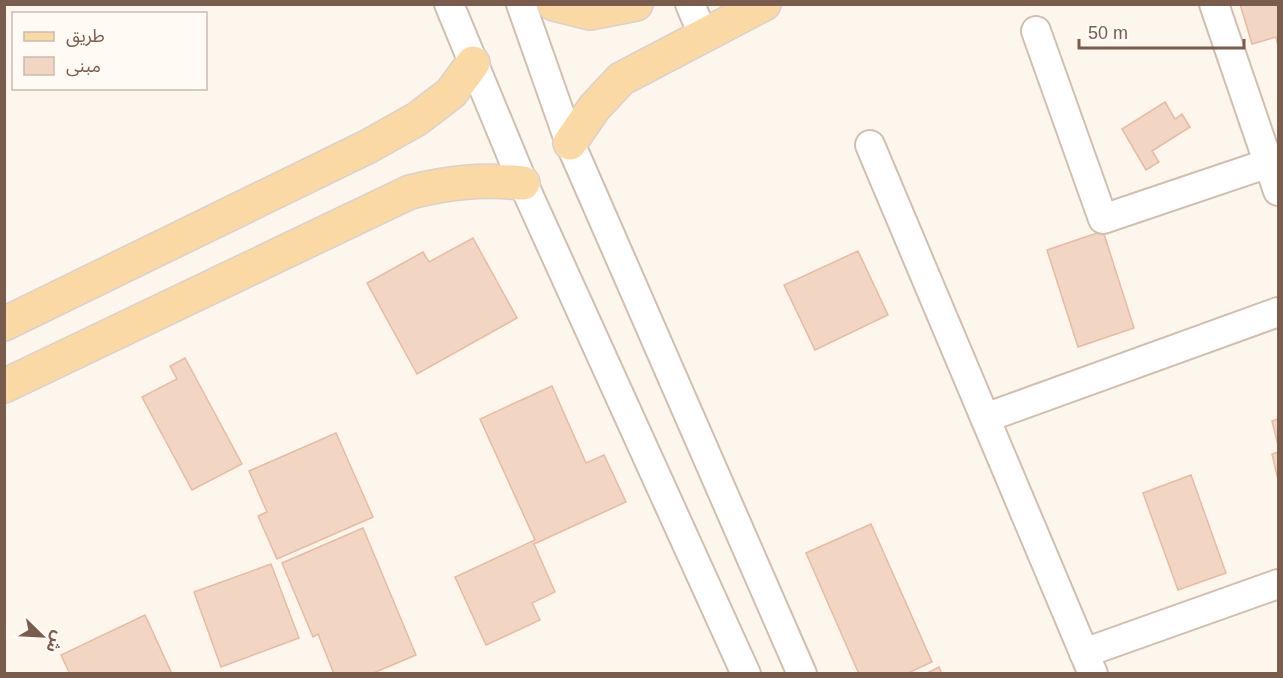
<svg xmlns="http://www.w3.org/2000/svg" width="1283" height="678" viewBox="0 0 1283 678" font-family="Arial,'Noto Sans Arabic',sans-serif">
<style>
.building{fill:#f3d5c3;stroke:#e6bba3;stroke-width:1.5}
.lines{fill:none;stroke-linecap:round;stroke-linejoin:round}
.minor-casing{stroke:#d1beb0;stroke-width:32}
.major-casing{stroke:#dad1cd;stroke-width:36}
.minor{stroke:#fff;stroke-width:28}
.major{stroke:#fbd9a5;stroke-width:33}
</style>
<rect width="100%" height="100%" fill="#fdf6ec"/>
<g class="building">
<polygon points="1240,4 1278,4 1278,46 1276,37 1252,44"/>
<polygon points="1165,102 1175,119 1182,114 1190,127 1152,151 1159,162 1146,170 1122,129"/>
<polygon points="1103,231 1134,328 1078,347 1047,250"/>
<polygon points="473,238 517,318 417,374 367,283 423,252 429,262"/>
<polygon points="858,251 888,315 815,350 784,285"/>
<polygon points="185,358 242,464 192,490 142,397 177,379 170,366"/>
<polygon points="552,386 586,463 604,455 626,502 534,544 555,592 532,603 540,620 486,645 455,577 535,540 480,419"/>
<polygon points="1278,419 1278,445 1272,421"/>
<polygon points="336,433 373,517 277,559 258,516 267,512 249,471"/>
<polygon points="1278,452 1278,476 1277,476 1272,454"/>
<polygon points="1191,475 1226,573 1178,590 1143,493"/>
<polygon points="871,524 932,662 906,674 859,674 806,553"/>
<polygon points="363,528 416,655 371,674 334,674 318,634 313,637 282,563"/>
<polygon points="271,564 299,638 221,667 194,592"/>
<polygon points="145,615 172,674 70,674 61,655"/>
<polygon points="939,667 942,674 925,674"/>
</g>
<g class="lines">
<g class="minor-casing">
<g id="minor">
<polyline points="449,4 523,183 746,674"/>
<polyline points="521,4 570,143 802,674"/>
<polyline points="690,4 704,37"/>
<polyline points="1214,4 1278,191"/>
<polyline points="1036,31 1103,219 1269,163"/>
<polyline points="870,145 1093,674"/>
<polyline points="985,418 1278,312"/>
<polyline points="1084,653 1278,584"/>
</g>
</g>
<g class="major-casing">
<g id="major">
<polyline points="554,4 590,13 636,4"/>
<polyline points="570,143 594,108 621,79 764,4"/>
<polyline points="4,324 367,147 417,119 451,93 473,63"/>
<path d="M4,386L410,192C451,182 481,179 523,183"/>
</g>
</g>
<use href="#minor" class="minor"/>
<use href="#major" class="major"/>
</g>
<rect width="1283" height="678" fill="none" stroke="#7a5c4d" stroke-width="12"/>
<rect x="12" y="12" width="195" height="78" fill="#fffaf3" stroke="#cabbb1" stroke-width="1.5"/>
<rect x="24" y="32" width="30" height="9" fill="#fbd9a5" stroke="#cabbb1" stroke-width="1.5"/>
<text x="66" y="42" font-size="18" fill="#7a5c4d">طريق</text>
<rect x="24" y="57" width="30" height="18" fill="#f3d5c3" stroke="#cabbb1" stroke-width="1.5"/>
<text x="66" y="72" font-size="18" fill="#7a5c4d">مبنى</text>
<g transform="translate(42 636) rotate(114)" stroke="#fffaf3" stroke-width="4.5" paint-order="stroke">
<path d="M0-4.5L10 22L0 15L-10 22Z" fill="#7a5c4d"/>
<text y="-9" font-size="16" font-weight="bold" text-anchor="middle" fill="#7a5c4d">ش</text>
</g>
<path d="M1079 39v9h165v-9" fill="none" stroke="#7a5c4d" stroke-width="3"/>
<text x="1088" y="39" font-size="18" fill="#7a5c4d" stroke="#fffaf3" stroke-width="4.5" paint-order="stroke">50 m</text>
</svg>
